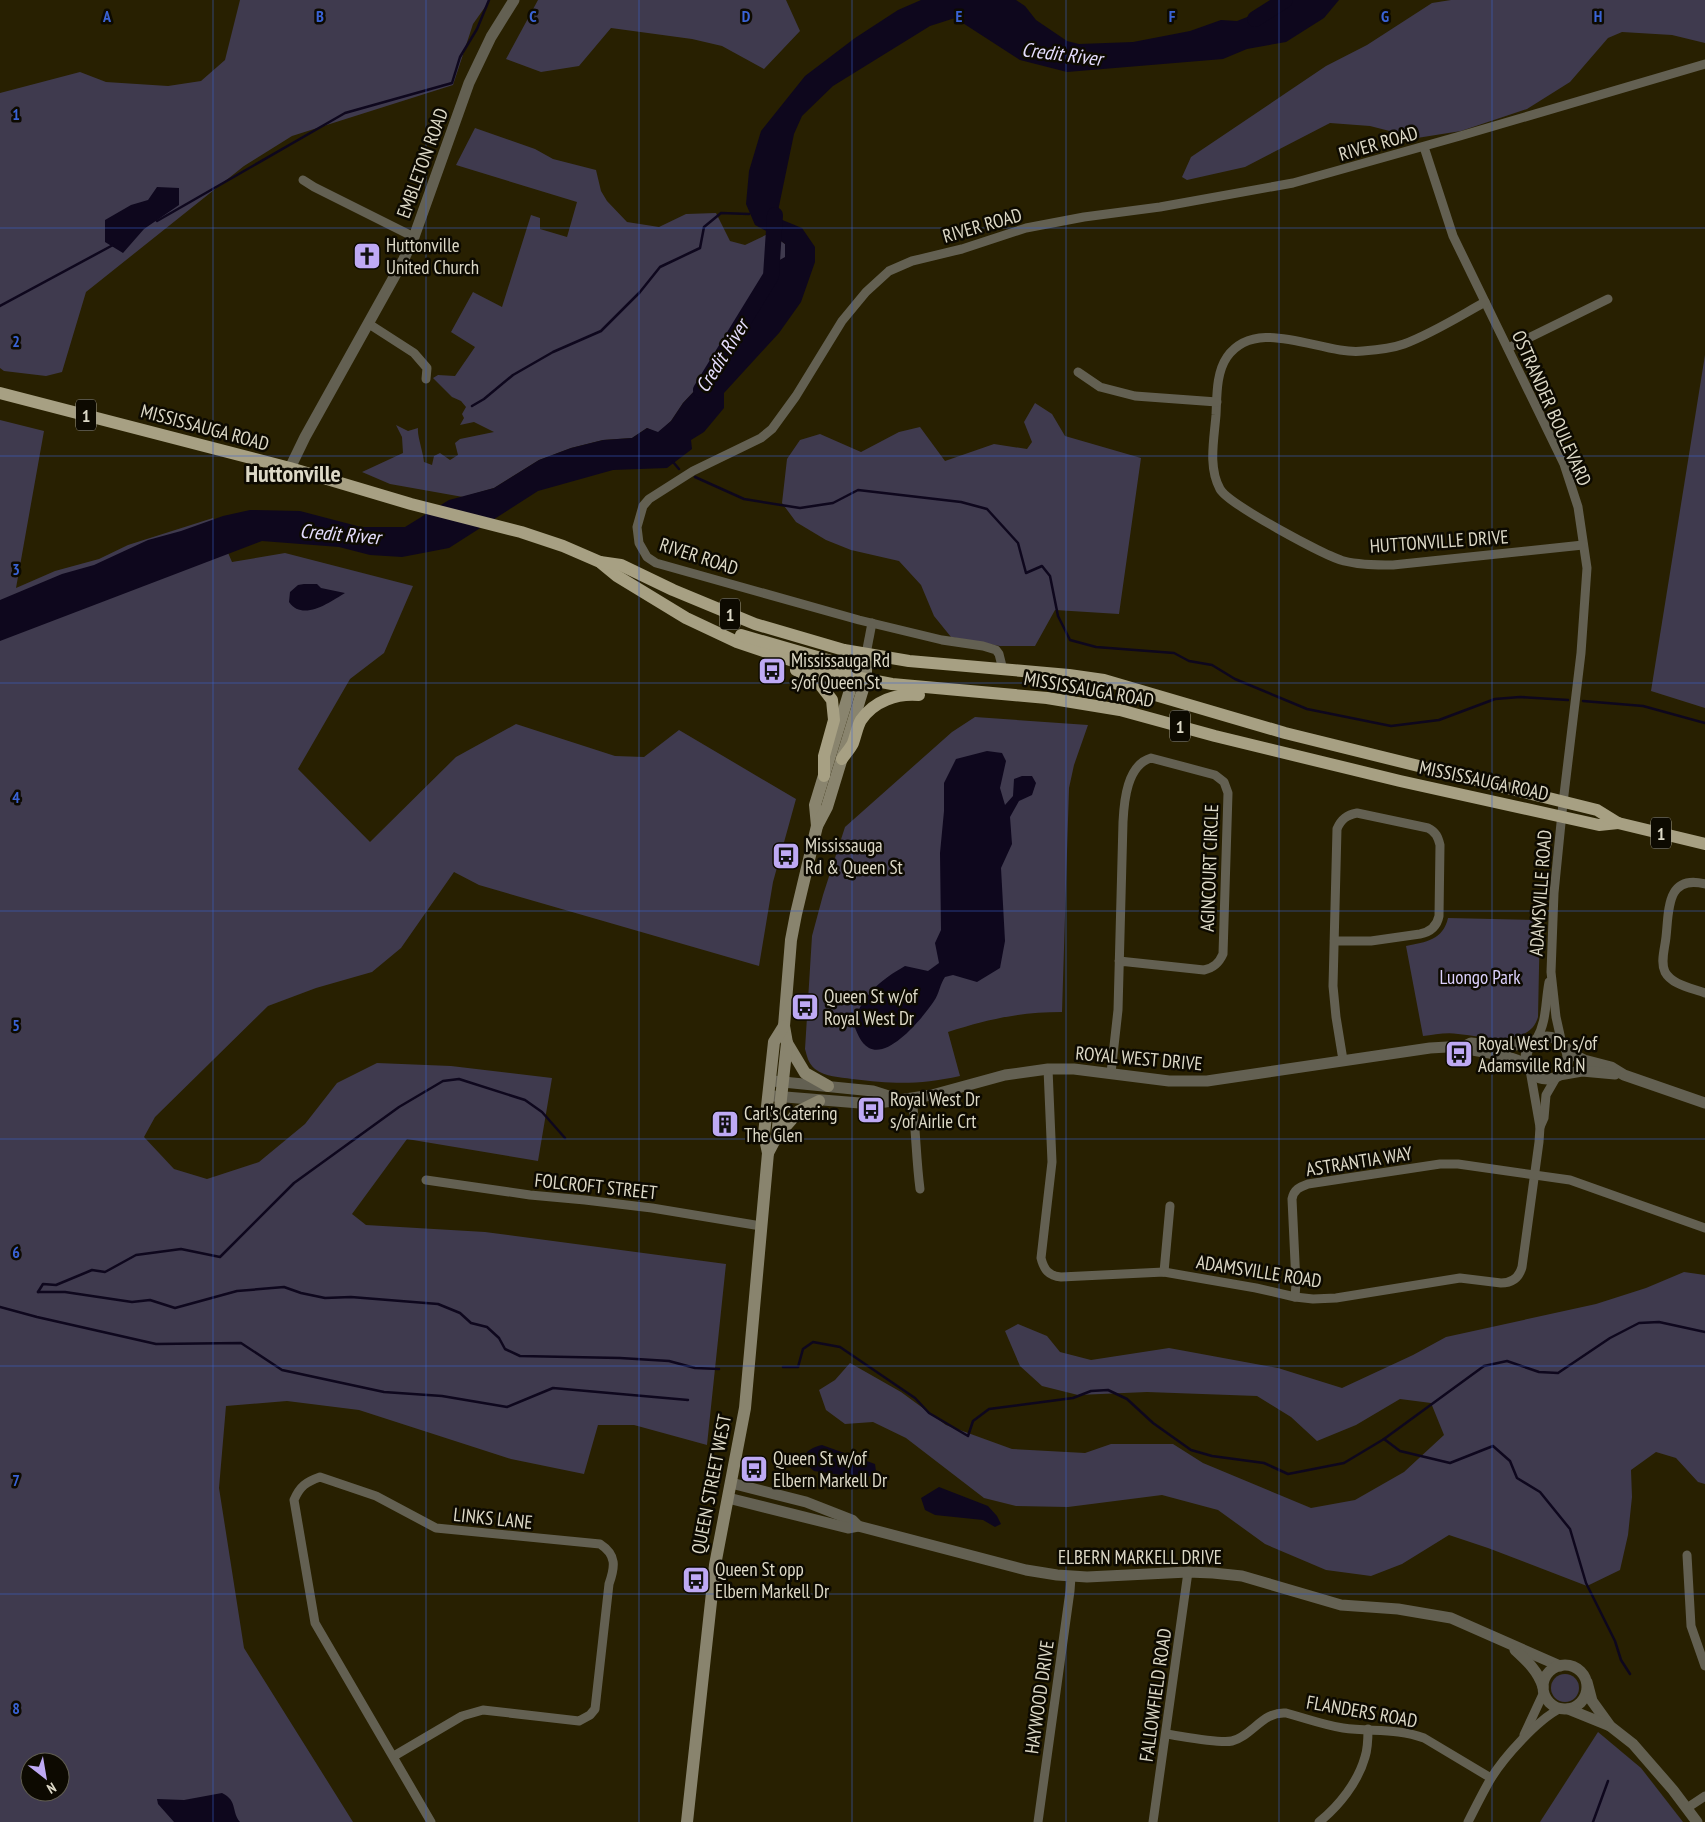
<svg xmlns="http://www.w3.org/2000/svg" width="1705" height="1822" viewBox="0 0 1705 1822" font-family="'PT Sans Narrow',sans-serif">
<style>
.green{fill:#3f3a4e;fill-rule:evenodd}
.water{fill:#0e071d}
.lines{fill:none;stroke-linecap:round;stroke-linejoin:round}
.stream{stroke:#0e071d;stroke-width:2.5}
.river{stroke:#0e071d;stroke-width:16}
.minor{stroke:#636052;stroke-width:9}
.tertiary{stroke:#636052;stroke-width:11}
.secondary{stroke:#89846e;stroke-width:12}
.primary{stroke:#a7a083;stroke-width:12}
.grid{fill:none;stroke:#3a63d5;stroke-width:1;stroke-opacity:0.55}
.labels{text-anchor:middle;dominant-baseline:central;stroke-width:5;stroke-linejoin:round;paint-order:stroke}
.shield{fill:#0d0a01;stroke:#9f9b8c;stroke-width:1}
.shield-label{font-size:18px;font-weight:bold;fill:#ddd9c7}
.street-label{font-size:19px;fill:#ddd9c7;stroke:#0d0a01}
.poi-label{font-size:19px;fill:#ddd9c7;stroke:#0d0a01;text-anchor:start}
.park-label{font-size:19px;fill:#ddd2fe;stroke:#0d0a01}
.water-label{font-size:20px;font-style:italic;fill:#e5ddfe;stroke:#0d0a01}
.district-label{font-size:24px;font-weight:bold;fill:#ddd9c7;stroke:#0d0a01}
.grid-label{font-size:16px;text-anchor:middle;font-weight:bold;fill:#3a63d5;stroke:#0d0a01;stroke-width:5;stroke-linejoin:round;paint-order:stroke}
</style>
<rect width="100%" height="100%" fill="#282001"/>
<g class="green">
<polygon points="240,0 490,0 473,24 453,85 292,136 244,166 86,292 62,372 46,376 4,371 0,368 0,93 80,72 106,82 168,86 201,81 225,60"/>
<polygon points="538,0 786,0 800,31 764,69 722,46 692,39 611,28 579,66 541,72 506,59"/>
<polygon points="1451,0 1705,0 1705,43 1672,35 1622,32 1608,38 1570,82 1527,109 1461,131 1417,138 1370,126 1330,123 1245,167 1187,180 1182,177 1191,157 1326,66 1367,45 1432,3"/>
<path d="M475,128L535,149L553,159L596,170L601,191L607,201L627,222L659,227L686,214L716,213L730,241L745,245L770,233L785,244V258L778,261L767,285L737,323L729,354L683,403L671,421L658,433L647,428L632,438L603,440L571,448L539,460L494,488L463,497L390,484L362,472L403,453L402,437L396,425L408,431L418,428C417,436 423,451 424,462L432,465L434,456L440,453L450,460L458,455L455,443L460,439L494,432L474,422L460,425L464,418L462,414L466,407L461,401L452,397L433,378L438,375L455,376L475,347L451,332L473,292L502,307L531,215L540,218V229L567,237L577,202L456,165Z"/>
<polygon points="1705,355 1705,708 1651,691"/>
<polygon points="1035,403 1052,414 1065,436 1141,458 1119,614 1055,610 1035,646 1000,646 951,637 934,616 921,585 899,561 851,550 826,540 796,522 782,503 787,459 800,440 820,434 861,452 899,432 920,427 945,461 994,444 1027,449 1032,442 1024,422"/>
<path d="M0,420L44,431L16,588L55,571L99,559L128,545L213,518L232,562L285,553L413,586L384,653L350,679L298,769L370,842L456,757L516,724L615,756L644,757L679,730L796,799L773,882L759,966L479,885L454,872L401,948L372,972L316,988L268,1006L155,1117L144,1137L174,1169L207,1179L259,1162L305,1124L337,1083L377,1063L451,1066L552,1078L538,1161L407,1139L352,1214L366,1225L485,1232L726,1264L707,1445L634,1425H598L584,1474L511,1459L359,1410L287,1401L226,1406L219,1488L244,1648L353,1822H0ZM30,1762H60V1792H30Z"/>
<path d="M975,717L1088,725L1074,765L1069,788L1062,1012C1020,1012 989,1019 948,1032L960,1076C919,1085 893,1084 852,1079C839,1077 826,1077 815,1069C808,1063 807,1056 805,1049L812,936L823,895L845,827L952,732Z"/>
<path d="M1448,918L1540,920L1538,1017C1529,1049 1481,1036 1458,1034C1446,1032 1434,1035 1423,1036L1406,946C1426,942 1443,940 1448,918Z"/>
<polygon points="1684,1272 1705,1275 1705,1484 1698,1482 1676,1458 1656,1452 1631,1470 1632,1497 1628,1535 1620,1570 1587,1586 1488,1548 1449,1535 1402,1564 1371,1576 1326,1570 1265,1544 1218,1510 1162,1495 1068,1507 1016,1506 984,1498 906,1438 873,1422 845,1424 826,1410 819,1390 835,1380 850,1363 901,1392 946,1425 1012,1449 1085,1453 1111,1444 1173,1444 1203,1463 1311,1508 1355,1500 1404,1472 1444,1435 1431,1403 1400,1399 1356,1425 1317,1441 1291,1417 1257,1396 1147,1392 1078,1395 1042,1386 1020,1366 1005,1331 1018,1324 1047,1336 1060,1352 1091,1360 1169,1348 1278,1368 1342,1388 1413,1355 1446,1337 1596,1304 1646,1288"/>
<circle cx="1565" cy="1688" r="14"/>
<polygon points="1598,1732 1641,1768 1683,1822 1540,1822"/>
</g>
<g class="water">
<polygon points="921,0 1016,0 1025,6 1036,20 1067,41 1079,44 1133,42 1190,31 1221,20 1237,21 1290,0 1339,0 1324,18 1286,42 1247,49 1223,59 1067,72 1020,60 955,18 930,26 833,86 802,116 794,134 778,211 780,219 802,228 815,247 815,262 801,302 779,333 724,393 724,408 704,432 691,440 692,449 667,468 613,470 538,491 449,548 402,557 370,555 339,547 262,541 0,641 0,600 62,574 94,565 148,540 181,531 223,516 250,510 300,511 361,527 405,527 449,500 494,488 539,460 571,448 603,440 632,438 647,428 658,432 671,421 683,403 729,354 737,323 767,285 778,261 785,257 785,244 770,233 755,225 746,204 749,171 761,131 805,76 855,38 898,10"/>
<polygon points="157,187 179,188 179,205 144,229 123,253 105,242 105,220 131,205 148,200"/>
<path d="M304,584H317L321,588L345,593C330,602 303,622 289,602L290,592L298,585Z"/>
<path d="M987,751L1002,753L1006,761L1000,788L1005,805L1013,796L1014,779L1022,776H1032L1036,783L1032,795L1019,801L1010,817L1012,844L1001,868L1005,941L1000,968L977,982L953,975L945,977C940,984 939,994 934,1001C924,1016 890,1059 869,1048C860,1043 857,1032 853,1023C864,994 879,981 905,966L928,971L939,963L935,943L941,930L940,853L944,811V783L956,759Z"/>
<path d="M822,1445L875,1464L876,1471L866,1479L814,1471C797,1458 805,1449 822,1445Z"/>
<polygon points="939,1487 988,1506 997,1516 1001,1524 995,1527 983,1520 935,1515 925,1510 921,1498"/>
<path d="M222,1793C238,1801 231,1811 240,1822H174L158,1804L157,1799L184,1800Z"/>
</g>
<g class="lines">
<g class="stream">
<polyline points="157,221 345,113 452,83 460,57 477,29 489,0"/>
<polyline points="0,306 113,245"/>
<polyline points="472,406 484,399 513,375 553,352 601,331 640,292 660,267 700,248 704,227 721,213 749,214"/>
<polyline points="673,462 679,469"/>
<polyline points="695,477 744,499 800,508 833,503 858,490 961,502 987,509 1018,543 1026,573 1042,566 1050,576 1058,616 1070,640 1096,647 1174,653 1189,661 1212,665 1235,679 1307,709 1391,726 1439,720 1495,699 1520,697 1568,700"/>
<polyline points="1583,701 1643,706 1705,723"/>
<polyline points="38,1292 65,1292 132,1302 150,1300 175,1308 237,1291 284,1287 301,1293 325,1298 351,1297 438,1304 460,1313 471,1323 487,1327 499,1338 505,1349 520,1356 620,1358 669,1361 695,1368 719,1369"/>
<polyline points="38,1292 43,1284 56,1285 92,1270 105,1272 136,1255 181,1249 220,1257 294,1183 399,1107 443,1081 459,1079 525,1100 542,1112 565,1138"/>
<polyline points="0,1307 37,1317 156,1344 241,1343 282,1370 384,1392 442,1396 507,1407 553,1388 688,1400"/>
<polyline points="783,1367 798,1367 803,1349 813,1342 840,1347 915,1398 929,1413 968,1436 973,1421 989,1409 1073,1398 1091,1391 1108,1390 1127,1399 1153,1423 1191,1450 1212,1456 1264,1463 1288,1474 1344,1463 1384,1439 1484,1366 1507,1361 1539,1372 1558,1373 1610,1338 1639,1323 1659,1322 1705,1332"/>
<polyline points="1384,1439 1400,1451 1450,1463 1493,1446 1510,1461 1517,1478 1540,1492 1570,1529 1586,1583 1615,1641 1621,1660 1630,1674"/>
<polyline points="1593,1822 1608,1781"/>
</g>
<g class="river">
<polyline points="1255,19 1285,0"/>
<polyline points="701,390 771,276 775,215"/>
</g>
<g class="minor">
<polyline points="1424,147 1453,236 1564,464 1578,507 1587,568 1581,653 1563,803 1554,893 1551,972 1556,1017 1562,1044"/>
<polyline points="303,180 314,187 414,237"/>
<path d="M1485,302C1458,317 1433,333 1404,344C1393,348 1376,350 1363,351C1323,356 1257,314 1227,357C1216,373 1217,396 1216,415C1214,440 1208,467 1220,489C1228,504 1325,556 1344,561C1360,565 1376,565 1393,565L1583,545"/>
<polyline points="369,324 414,353 427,368 426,379"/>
<polyline points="1508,348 1608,299"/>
<polyline points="1078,372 1100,387 1135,396 1217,402"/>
<polyline points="866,654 872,623"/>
<polyline points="1003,670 999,654 996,650 983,646 942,640 859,620 656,563 647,557 639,543 637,527 643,506 649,499 693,471 761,438 772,429 796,396 842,321 866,292 889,271 912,261 962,249 1026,228 1084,217 1160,207 1293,183 1460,136 1705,64"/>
<path d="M1705,884C1666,874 1669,911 1666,937C1665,948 1660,962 1665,972C1672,985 1692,988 1705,993"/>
<path d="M1334,941H1371L1420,934C1430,932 1437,926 1439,916L1440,845C1438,837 1436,832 1428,828L1357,813C1347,815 1341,819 1337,829L1333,986L1336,1017L1343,1060"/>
<path d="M1536,1040C1547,1022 1545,1003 1549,982"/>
<path d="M1048,1069L1052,1162L1041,1258C1044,1270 1049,1276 1061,1277L1164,1272L1256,1288L1295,1297L1313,1299L1336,1298L1460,1278L1501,1283C1512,1283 1519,1278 1522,1267L1539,1142L1540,1127L1530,1070"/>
<path d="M1111,1073L1118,1010L1123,822C1124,801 1127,765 1151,758L1215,775L1224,782L1228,793L1223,954C1219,963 1214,968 1204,970L1119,961"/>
<path d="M912,1099C916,1129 916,1159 920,1189"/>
<polyline points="1540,1127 1544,1118 1546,1095 1557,1076"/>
<polyline points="426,1180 530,1195 585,1200 652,1208 761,1226"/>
<polyline points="1164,1272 1170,1206"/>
<path d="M1295,1297L1296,1283L1292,1199C1294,1189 1300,1187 1308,1184L1440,1164H1458L1570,1180L1705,1228"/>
<polyline points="1687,1555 1691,1626 1705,1666"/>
<path d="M1166,1734C1181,1736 1219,1744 1232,1741C1252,1736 1263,1711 1286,1713C1305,1718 1324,1725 1343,1728C1371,1732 1397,1728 1424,1738L1491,1778"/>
<polyline points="1524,1735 1544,1692"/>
<path d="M394,1756L462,1716L483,1710L579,1721L590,1715L595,1709L609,1584C615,1567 617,1555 600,1544L436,1528L376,1496L320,1477C306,1482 300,1486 294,1500L315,1623L431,1822"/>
<polyline points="1687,1808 1705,1796"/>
<polyline points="1038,1822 1070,1591 1071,1577"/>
<polyline points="1153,1822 1188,1572"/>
<path d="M1319,1822C1339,1806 1358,1782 1365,1757C1368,1748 1368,1739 1368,1729"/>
<path d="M1468,1822C1475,1808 1482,1794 1490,1780C1503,1758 1538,1719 1561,1708"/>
</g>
<g class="tertiary">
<polyline points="290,468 305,437 403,261 414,237 469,83 491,37 514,0"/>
<circle cx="1547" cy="1058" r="21"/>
<polyline points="1564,1046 1574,1055 1584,1060 1611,1067 1624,1075 1705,1103"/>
<path d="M1473,1050C1493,1054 1511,1055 1528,1066"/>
<polyline points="1559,1075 1582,1071 1615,1074"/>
<polyline points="773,1081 873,1091 898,1099"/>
<polyline points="773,1096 872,1104 932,1095 1005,1075 1048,1069 1074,1069 1169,1081 1207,1081 1430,1048 1465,1046 1471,1043 1500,1046 1510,1046 1535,1041"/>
<polyline points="731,1483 806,1502 852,1520 858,1526"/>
<polyline points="728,1498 848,1528 858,1526 1026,1570 1057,1575 1087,1577 1188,1572 1213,1573 1242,1576 1341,1605 1398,1609 1451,1618 1560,1666"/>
<path d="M1515,1650C1527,1661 1538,1671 1543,1687"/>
<circle cx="1565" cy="1687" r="22"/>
<polyline points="1587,1682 1592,1701 1610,1726 1633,1744 1673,1790 1697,1822"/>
<polyline points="1568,1709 1610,1726"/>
</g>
<g class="secondary">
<polyline points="817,826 815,805 854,677 859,668"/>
<polyline points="787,1043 805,1073 828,1086"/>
<polyline points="777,1136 799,1111 819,1101"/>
<polyline points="768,1153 777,1136 787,1043 784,1026 791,940 796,914 817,826 827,807 866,679 866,654"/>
<polyline points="687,1822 715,1565 745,1408 768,1153 764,1134 774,1042 784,1026"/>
</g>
<g class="primary">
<polyline points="0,393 290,468 411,504 521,532 563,546 600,562 617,576 686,618 737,642 802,664 839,674 892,684 1047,698 1120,710 1215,736 1400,781 1599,825 1618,823"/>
<polyline points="600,562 621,565 673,590 755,624 844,650 909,661 1069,675 1104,680 1285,733 1597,810 1618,823 1705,844"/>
<polyline points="741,635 845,665 852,664 866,654"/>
<polyline points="796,670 816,679 832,700 834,720 824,756 824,776"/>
<path d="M842,759C845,754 851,748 853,743C856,735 857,727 861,720C874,701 897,693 919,695"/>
</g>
</g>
<path class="grid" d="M213,0V1822M426,0V1822M639,0V1822M852,0V1822M1066,0V1822M1279,0V1822M1492,0V1822M0,228H1705M0,456H1705M0,683H1705M0,911H1705M0,1139H1705M0,1366H1705M0,1594H1705"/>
<defs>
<g id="church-square" transform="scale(1.4375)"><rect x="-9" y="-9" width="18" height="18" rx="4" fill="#bea9f4" stroke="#0d0a01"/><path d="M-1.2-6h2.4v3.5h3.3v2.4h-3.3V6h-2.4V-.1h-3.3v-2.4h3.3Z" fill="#111"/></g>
<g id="bus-square" transform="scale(1.4375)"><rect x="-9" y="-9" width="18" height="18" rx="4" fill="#bea9f4" stroke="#0d0a01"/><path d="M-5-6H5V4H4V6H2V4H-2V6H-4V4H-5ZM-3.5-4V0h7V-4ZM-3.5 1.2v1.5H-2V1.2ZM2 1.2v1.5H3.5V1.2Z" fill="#111"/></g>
<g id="building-square" transform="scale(1.4375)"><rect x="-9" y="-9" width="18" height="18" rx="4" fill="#bea9f4" stroke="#0d0a01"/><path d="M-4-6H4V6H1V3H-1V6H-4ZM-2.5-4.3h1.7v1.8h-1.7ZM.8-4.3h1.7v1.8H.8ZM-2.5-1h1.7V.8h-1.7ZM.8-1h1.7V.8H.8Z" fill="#111"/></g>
</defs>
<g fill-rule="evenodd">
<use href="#church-square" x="367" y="256"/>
<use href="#bus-square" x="772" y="671"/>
<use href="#bus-square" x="786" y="856"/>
<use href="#bus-square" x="805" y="1007"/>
<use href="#bus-square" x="1459" y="1054"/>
<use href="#bus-square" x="871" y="1110"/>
<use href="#building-square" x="725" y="1124"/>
<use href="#bus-square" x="754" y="1469"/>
<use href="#bus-square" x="696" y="1580"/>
</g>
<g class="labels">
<g class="shield">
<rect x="76" y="399.5" width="20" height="31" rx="4"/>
<rect x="720" y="598.5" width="20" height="31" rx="4"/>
<rect x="1170" y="710.5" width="20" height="31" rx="4"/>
<rect x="1651" y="817.5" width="20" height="31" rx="4"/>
</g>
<g class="shield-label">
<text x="86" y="415">1</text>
<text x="730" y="614">1</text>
<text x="1180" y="726">1</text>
<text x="1661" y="833">1</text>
</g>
<g class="street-label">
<text transform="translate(1378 143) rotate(-16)">RIVER ROAD</text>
<text transform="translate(422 163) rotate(-70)">EMBLETON ROAD</text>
<text transform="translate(982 225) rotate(-16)">RIVER ROAD</text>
<text transform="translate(1552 408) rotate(66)">OSTRANDER BOULEVARD</text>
<text transform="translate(205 427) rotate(15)">MISSISSAUGA ROAD</text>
<text transform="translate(1439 541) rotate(-4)">HUTTONVILLE DRIVE</text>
<text transform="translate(699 556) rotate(18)">RIVER ROAD</text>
<text transform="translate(1089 689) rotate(10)">MISSISSAUGA ROAD</text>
<text transform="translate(1484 780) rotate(12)">MISSISSAUGA ROAD</text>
<text transform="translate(1209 868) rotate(-88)">AGINCOURT CIRCLE</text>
<text transform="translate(1540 893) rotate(-86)">ADAMSVILLE ROAD</text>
<text transform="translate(1139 1058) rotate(5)">ROYAL WEST DRIVE</text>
<text transform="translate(1359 1161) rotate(-9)">ASTRANTIA WAY</text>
<text transform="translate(596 1186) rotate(6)">FOLCROFT STREET</text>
<text transform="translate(1259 1271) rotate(9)">ADAMSVILLE ROAD</text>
<text transform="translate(711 1484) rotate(-79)">QUEEN STREET WEST</text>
<text transform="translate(493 1518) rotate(6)">LINKS LANE</text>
<text x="1140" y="1557">ELBERN MARKELL DRIVE</text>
<text transform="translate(1155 1695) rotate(-82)">FALLOWFIELD ROAD</text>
<text transform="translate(1039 1697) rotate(-82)">HAYWOOD DRIVE</text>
<text transform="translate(1362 1711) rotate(10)">FLANDERS ROAD</text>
</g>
<g class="poi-label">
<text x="386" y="245">Huttonville<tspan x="386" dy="22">United Church</tspan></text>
<text x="791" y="660">Mississauga Rd<tspan x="791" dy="22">s/of Queen St</tspan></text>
<text x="805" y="845">Mississauga<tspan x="805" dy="22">Rd &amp; Queen St</tspan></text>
<text x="824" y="996">Queen St w/of<tspan x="824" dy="22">Royal West Dr</tspan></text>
<text x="1478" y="1043">Royal West Dr s/of<tspan x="1478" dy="22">Adamsville Rd N</tspan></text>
<text x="890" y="1099">Royal West Dr<tspan x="890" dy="22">s/of Airlie Crt</tspan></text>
<text x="744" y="1113">Carl's Catering<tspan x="744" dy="22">The Glen</tspan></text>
<text x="773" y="1458">Queen St w/of<tspan x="773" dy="22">Elbern Markell Dr</tspan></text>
<text x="715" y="1569">Queen St opp<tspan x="715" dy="22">Elbern Markell Dr</tspan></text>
</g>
<g class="park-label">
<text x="1480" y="977">Luongo Park</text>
</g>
<g class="water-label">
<text transform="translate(1062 54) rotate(7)">Credit River</text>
<text transform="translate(722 356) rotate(-58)">Credit River</text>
<text transform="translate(340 534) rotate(5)">Credit River</text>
</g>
<g class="district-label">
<text x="293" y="473">Huttonville</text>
</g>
</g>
<g class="grid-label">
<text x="107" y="22">A</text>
<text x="320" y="22">B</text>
<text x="533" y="22">C</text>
<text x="746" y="22">D</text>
<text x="959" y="22">E</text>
<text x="1172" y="22">F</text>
<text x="1385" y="22">G</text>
<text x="1598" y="22">H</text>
<text x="16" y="120">1</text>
<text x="16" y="347">2</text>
<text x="16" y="575">3</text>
<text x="16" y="803">4</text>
<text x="16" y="1031">5</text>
<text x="16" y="1258">6</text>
<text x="16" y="1486">7</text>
<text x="16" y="1714">8</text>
</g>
<g transform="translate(45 1777) rotate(149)"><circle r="24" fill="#0d0a01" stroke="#605d50"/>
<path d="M0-4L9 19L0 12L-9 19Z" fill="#bea9f4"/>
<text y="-8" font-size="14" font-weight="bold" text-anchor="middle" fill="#ddd9c7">N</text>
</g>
</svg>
